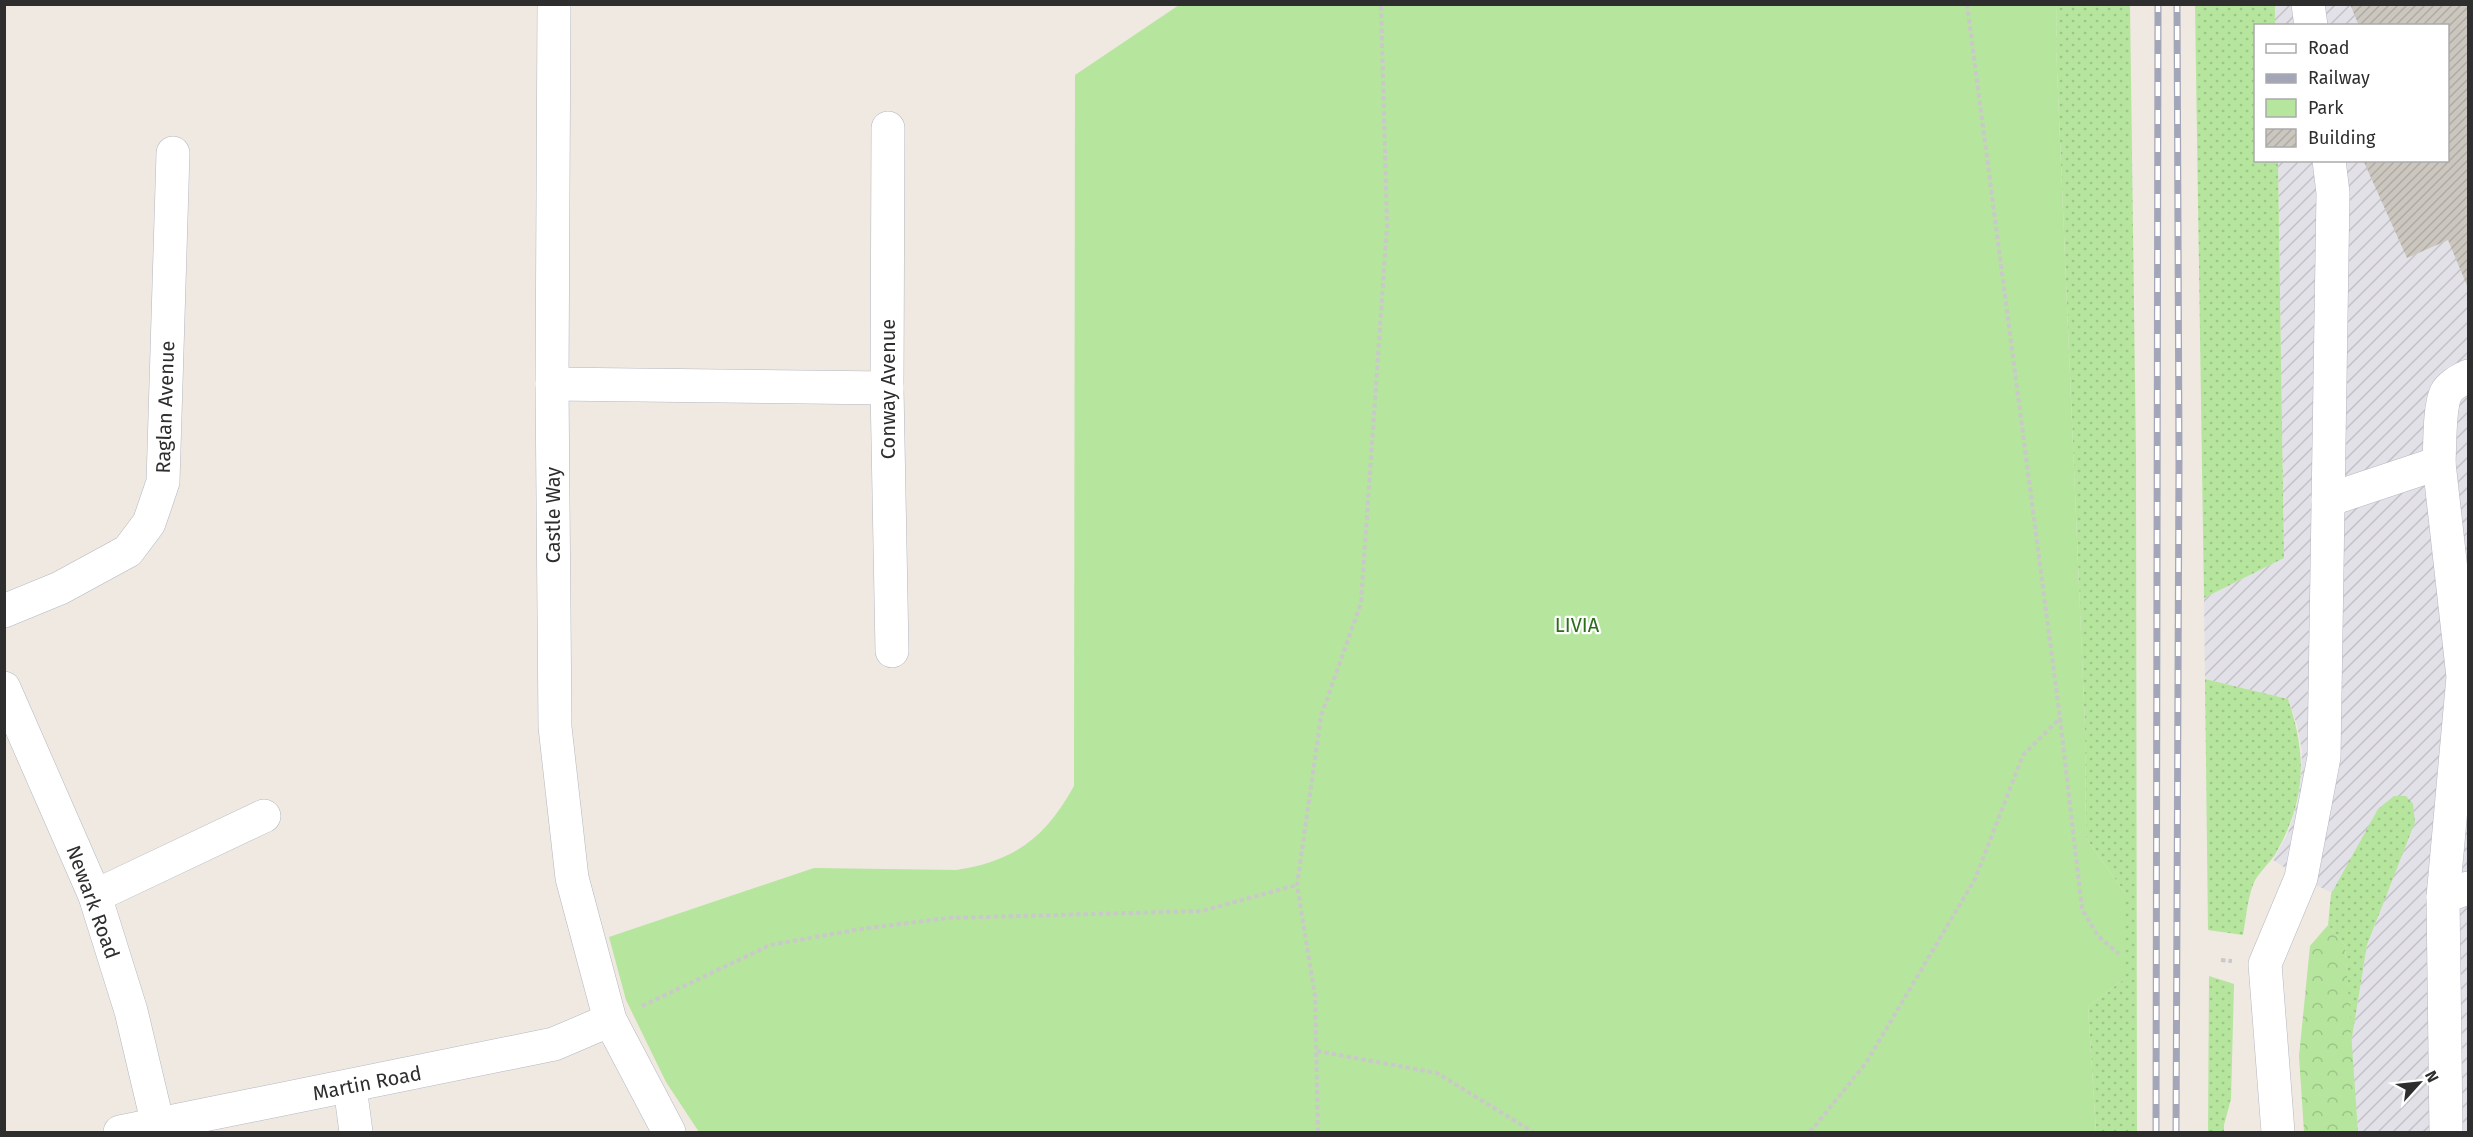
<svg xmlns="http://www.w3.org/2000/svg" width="2473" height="1137" viewBox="0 0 2473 1137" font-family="'Fira Sans',sans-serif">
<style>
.industrial{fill:url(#industrial-furrows)}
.grass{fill:url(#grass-dots)}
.forest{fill:url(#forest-crowns)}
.park{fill:#b6e59e}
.building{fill:url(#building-hatch)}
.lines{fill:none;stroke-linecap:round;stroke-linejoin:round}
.minor-casing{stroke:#b4b7c1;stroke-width:34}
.path{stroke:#c9c9c9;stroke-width:4;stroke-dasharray:4.5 3;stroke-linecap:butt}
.minor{stroke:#fff;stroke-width:33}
.rail-casing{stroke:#a3a6b8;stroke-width:7}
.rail{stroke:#fff;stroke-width:4.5;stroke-dasharray:14;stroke-linecap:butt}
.labels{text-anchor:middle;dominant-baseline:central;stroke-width:4.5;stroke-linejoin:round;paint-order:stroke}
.street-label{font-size:20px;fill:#2e2e2e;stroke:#fff}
.park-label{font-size:20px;fill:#2c6e1b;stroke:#fff}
</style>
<defs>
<pattern id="industrial-furrows" width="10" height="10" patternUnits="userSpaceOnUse" patternTransform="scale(1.5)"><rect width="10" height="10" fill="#e3e1e8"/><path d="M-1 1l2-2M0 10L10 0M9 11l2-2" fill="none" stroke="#c3c1c7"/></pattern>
<pattern id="grass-dots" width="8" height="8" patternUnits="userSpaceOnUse" patternTransform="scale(1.5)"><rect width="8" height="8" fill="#b6e59e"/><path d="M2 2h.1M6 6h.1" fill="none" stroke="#9dc588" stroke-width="1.8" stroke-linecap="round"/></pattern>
<pattern id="forest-crowns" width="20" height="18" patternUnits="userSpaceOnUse" patternTransform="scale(1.5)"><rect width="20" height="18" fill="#b6e59e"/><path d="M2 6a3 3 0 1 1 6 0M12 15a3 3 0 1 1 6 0" fill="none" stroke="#9dc588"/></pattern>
<pattern id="building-hatch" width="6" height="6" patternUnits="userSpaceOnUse" patternTransform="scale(1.5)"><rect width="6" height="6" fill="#cbc7bf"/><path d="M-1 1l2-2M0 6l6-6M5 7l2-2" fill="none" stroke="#afaba4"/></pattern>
</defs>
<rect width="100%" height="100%" fill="#efe9e1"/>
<polygon class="industrial" points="2275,5 2468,5 2468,1132 2358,1132 2351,1044 2367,945 2379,915 2301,878 2273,860 2288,833 2297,804 2301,778 2302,751 2297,725 2288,699 2205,679 2204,598 2284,558 2278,161 2448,160 2448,26 2275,25"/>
<g class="grass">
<polygon points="2057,5 2130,5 2136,457 2137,1132 2096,1132 2088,1007 2125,978 2125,893 2086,838 2085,727 2056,46"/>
<polygon points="2195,5 2275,5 2275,25 2256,26 2256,160 2278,161 2284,558 2204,598"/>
<path d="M2205,679L2288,699C2307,755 2306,799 2277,851C2271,863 2257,873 2253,885C2247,901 2246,919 2243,935L2208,930Z"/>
<polygon points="2394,796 2406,796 2413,804 2415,822 2367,945 2351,1044 2345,945 2328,925 2331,894 2378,809"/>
<polygon points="2209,976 2234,984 2231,1099 2224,1125 2224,1132 2208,1132"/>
</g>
<polygon class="forest" points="2328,925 2345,945 2358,1132 2304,1132 2299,1056 2310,946"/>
<path class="park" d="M1179,5H2057L2056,46L2085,727L2086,838L2125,893V978L2088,1007L2096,1132H699L666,1082L626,1000L609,937L814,868L956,870C1014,862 1046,837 1074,786L1075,75Z"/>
<polygon class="building" points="2350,4 2468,4 2468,288 2448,240 2407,258 2363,160 2448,160 2448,26 2359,26"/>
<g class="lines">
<g class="minor-casing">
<g id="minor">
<polyline points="554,4 552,384 555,727 572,878 610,1020 669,1132"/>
<polyline points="2308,4 2311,26"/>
<polyline points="888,128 887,388 892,651"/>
<polyline points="552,384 887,388"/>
<polyline points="2439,463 2463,677 2443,897 2468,888"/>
<path d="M2328,500L2439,463C2440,447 2439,407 2446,393C2450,385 2461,380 2468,376"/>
<polyline points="4,611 60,588 128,551 149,523 163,482 173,153"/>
<polyline points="4,688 95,896 131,1011 158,1125"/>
<polyline points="95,896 264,816"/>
<polyline points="2443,897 2446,1132"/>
<polyline points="350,1087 356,1132"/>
<polyline points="120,1132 554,1044 610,1020"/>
<polyline points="2278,1132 2265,964 2301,878 2324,757 2333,193 2329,160"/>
</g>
</g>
<g class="path">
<polyline points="1967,4 2060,718 2082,909 2098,936 2119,954"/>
<polyline points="2221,960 2232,961"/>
<polyline points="642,1006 770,945 861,929 948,918 1202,911 1297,885"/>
<polyline points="1317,1051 1437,1073 1533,1132"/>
<polyline points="1318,1132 1315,996 1297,885 1321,716 1361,603 1387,226 1381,4"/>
<polyline points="1810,1132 1866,1063 1975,879 2023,755 2060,718"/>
</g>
<use href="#minor" class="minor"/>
<g class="rail-casing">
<g id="rail">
<polyline points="2156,1132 2158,4"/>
<polyline points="2176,1132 2179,460 2177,4"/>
</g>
</g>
<use href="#rail" class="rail"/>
</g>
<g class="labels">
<g class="street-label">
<text transform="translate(888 389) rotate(-90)">Conway Avenue</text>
<text transform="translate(165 407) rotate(-88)">Raglan Avenue</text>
<text transform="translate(553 515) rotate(-90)">Castle Way</text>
<text transform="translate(93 902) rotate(70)">Newark Road</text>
<text transform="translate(367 1083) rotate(-11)">Martin Road</text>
</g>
<g class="park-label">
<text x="1577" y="625">LIVIA</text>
</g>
</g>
<rect width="2473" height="1137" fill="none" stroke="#2e2e2e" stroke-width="12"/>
<rect x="2254" y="24" width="195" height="138" fill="#ffffff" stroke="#ababab" stroke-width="1.5"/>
<rect x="2266" y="44" width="30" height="9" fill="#ffffff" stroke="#ababab" stroke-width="1.5"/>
<text x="2308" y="54" font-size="18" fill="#2e2e2e">Road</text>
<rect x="2266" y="74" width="30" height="9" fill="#a3a6b8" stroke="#ababab" stroke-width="1.5"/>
<text x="2308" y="84" font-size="18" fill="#2e2e2e">Railway</text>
<rect x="2266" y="99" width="30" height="18" fill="#b6e59e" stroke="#ababab" stroke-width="1.5"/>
<text x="2308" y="114" font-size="18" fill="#2e2e2e">Park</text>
<rect x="2266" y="129" width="30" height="18" fill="url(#building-hatch)" stroke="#ababab" stroke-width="1.5"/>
<text x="2308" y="144" font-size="18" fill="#2e2e2e">Building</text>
<g transform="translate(2419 1083) rotate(63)" stroke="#ffffff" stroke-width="4.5" paint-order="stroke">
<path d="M0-4.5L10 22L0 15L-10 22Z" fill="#2e2e2e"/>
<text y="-9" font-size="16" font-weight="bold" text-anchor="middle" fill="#2e2e2e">N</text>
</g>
</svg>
